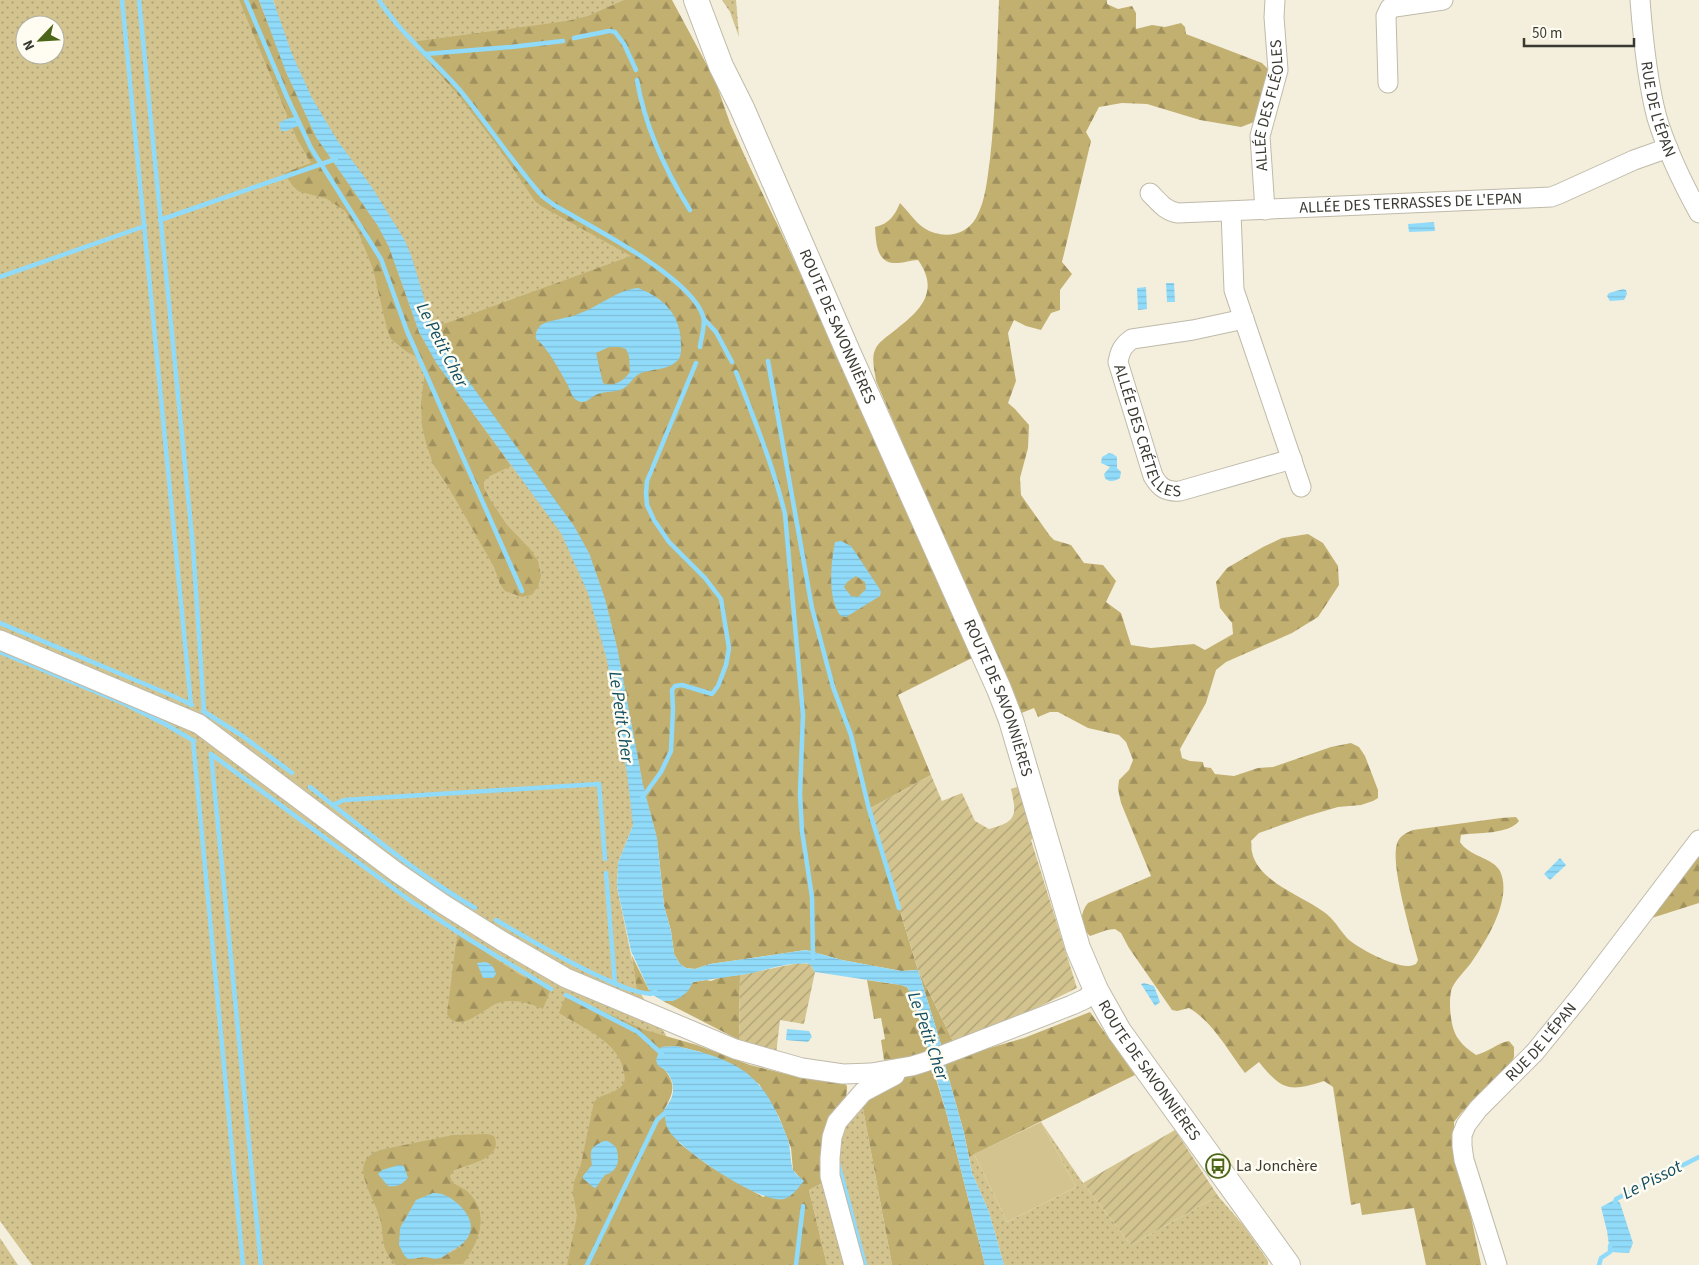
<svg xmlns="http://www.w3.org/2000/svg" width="1699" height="1265" viewBox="0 0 1699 1265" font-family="'Source Sans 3',sans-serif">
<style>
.grass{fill:url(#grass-dots);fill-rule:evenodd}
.forest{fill:url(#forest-firs);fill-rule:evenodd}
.garden{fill:url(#garden-furrows)}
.pitch{fill:#d3c48f}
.water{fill:url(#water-rules);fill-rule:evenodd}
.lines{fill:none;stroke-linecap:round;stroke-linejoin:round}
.stream{stroke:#91dbfa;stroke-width:4.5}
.minor-casing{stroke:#bfbaa9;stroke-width:21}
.major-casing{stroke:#bfbaa9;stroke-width:26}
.minor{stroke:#fff;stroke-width:19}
.major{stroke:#fff;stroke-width:24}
.labels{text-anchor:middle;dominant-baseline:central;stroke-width:5;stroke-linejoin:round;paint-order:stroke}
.street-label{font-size:16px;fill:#3a3931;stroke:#fffcf1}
.poi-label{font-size:16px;fill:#3a3931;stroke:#fffcf1;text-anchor:start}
.water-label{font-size:18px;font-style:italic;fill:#104e63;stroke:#fffcf1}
</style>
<defs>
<pattern id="grass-dots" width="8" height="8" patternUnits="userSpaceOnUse" patternTransform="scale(1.25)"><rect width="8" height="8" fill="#d3c48f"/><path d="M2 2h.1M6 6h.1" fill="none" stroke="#aca075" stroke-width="1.8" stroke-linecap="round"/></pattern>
<pattern id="forest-firs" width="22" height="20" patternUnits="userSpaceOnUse" patternTransform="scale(1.25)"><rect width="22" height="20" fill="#c2b071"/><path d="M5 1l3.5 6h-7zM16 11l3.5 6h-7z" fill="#9f905d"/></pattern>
<pattern id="garden-furrows" width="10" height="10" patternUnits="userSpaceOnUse" patternTransform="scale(1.25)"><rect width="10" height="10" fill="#d3c48f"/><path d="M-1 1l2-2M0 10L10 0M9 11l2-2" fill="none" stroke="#aca075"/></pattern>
<pattern id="water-rules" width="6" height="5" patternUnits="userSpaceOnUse" patternTransform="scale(1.25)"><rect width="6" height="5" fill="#91dbfa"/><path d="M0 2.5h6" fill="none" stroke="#7ebdd7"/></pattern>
</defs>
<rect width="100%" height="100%" fill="#f4efdd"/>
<g class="grass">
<path d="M0,0H239L249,21L275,5L273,0H634L777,223L793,259L754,957L633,825L618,863L617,887L638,989L666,1035L587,1265H32L0,1221ZM25,25H55V55H25Z"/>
<polygon points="722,0 736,0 739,37 730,12"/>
<polygon points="861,1098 892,1265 859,1265 837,1182 842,1122"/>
<polygon points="1041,1122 1083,1183 1131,1245 1218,1196 1244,1226 1268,1261 1268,1265 1004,1265 989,1212 972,1173 969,1157 974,1154 1007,1222 1076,1187"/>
<polygon points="828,1180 850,1265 827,1265 809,1190"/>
<polygon points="0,1238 18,1265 0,1265"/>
</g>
<g class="forest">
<polygon points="239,0 259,0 286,72 316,137 378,226 389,247 419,332 437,364 511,466 488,477 484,482 484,488 491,501 507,525 530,549 538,561 541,576 538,587 531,595 522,597 505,591 500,584 494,567 449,488 433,464 426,443 422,426 421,403 425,370 423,362 419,358 407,352 391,339 387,329 373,269 359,234 345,211 327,199 298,191 292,185 284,173 311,163 297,139"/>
<polygon points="624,0 672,0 715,80 730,123 747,161 814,302 939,580 972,658 898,695 931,775 869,809 918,970 953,1041 943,1051 918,970 901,971 842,960 806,950 710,964 695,969 686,968 680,964 674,954 671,931 664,906 657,838 643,785 617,647 605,599 589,553 440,342 433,328 631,256 541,206 535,201 498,147 459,96 411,42 567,21 588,16"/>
<path d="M999,0H1107V4L1118,9L1132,6L1136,13V29L1152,25L1165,27L1181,23L1185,27L1186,34L1262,63L1268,69L1254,122L1241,127L1200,120L1147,104L1122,103L1099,107L1086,132L1091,141L1062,262L1072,274L1060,290V310L1051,313L1041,330L1026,326L1014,320L1008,333L1016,381L1008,403L1015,409L1029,425L1028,448L1020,478L1021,495L1050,536L1054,540L1071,545L1084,563L1103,565L1116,581L1106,602L1121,613L1131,645L1151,648L1194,644L1205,650L1233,634L1232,623L1220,608L1216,582L1227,568L1263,547L1282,538L1308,534L1323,543L1338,566L1339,585L1318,617L1292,633L1226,662L1216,670L1206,703L1180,749L1182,758L1190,761L1203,762L1204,767L1211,768L1215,774L1234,776L1258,768L1273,767L1331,747L1351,743L1359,747L1365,756L1378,790V798L1373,801L1361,805L1338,807L1307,816L1259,833L1251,841C1252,845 1251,849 1252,852C1258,882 1303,896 1324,912C1334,919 1339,929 1347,938C1357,948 1394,967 1409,966C1411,966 1413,965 1416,964L1418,960C1412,937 1388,860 1398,841C1401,835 1408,832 1413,830L1501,818L1516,817L1519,821C1508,835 1477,832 1461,835L1460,842C1462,845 1465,848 1468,850C1477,857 1494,860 1500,871C1513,899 1486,941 1471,963C1465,971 1456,979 1452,988C1448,999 1450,1026 1457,1037C1462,1045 1469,1050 1476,1055C1489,1052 1497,1043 1509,1041L1514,1047V1057L1511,1064L1462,1112L1454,1122V1133L1481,1265H1426L1414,1208L1362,1215L1360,1203L1351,1205L1333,1087L1324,1081C1290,1092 1282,1091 1259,1062L1245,1073C1228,1051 1213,1022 1189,1008L1177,1011L1172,1010L1129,948L1121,933L1115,929L1107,930L1090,936C1080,926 1079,914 1088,903L1151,876L1121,803L1118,789L1119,780L1129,770L1133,760L1126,742L1119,735L1088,728L1058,712H1050L1038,717L1034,708L1019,714L876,381C875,372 871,359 875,350C878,342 888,336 894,331C919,312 941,292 918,260C910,260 905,263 898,263C876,265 876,242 875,227C889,224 895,215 900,203C908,211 915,222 924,228C941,239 965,237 976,218C986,200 987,179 990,159C996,106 997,53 999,0Z"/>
<polygon points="1699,840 1699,903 1636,923"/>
<path d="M458,934L520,975L551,989L543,1009C529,1003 517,999 501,1002C486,1005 459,1037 447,1014L455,950Z"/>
<polygon points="631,951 632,956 651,994 637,990"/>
<path d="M740,975L739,1040L663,1001C677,1001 686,994 693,982L706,980L711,981L721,977Z"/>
<polygon points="867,980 901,985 907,987 913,998 929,1053 915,1057 884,1060 881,1040 885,1039 881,1018 874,1019"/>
<path d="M566,995L645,1030L697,1045L750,1065L802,1078L843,1082L847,1086V1091L828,1180L809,1190L827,1265H567L577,1216L573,1193L574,1182L581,1164L594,1102C601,1093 617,1094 623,1084C625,1081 625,1077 624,1073C620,1042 583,1028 559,1013ZM676,1046L701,1052L759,1084L779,1117L791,1148L793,1170L803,1181L763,1197L708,1165L679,1143L664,1110C678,1087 674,1079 656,1060L661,1047Z"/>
<polygon points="1090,1012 1135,1075 969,1157 964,1133 944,1061 1024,1038"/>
<polygon points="932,1066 947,1115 985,1265 892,1265 861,1098 920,1070"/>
<path d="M488,1134L494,1136C505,1159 467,1164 453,1171L450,1176L452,1182C457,1186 464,1188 468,1192C491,1214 479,1242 463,1264L396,1265C391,1261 388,1255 385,1249C382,1240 383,1229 380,1219C377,1205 359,1177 364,1165C366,1156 373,1153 380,1150L453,1135ZM416,1200L461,1247L440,1258L424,1257L414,1259L413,1207Z"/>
</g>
<g class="garden">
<path d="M931,775L942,801L962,793L975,821L989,829C1017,822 1017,815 1011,789L1019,786L1034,837L1031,840L1077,988L1018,1017L953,1041L918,970L869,809Z"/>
<polygon points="798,963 810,964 815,972 804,1024 780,1020 776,1054 739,1040 740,975"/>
<polygon points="1175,1130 1218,1196 1131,1245 1083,1183"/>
</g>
<polygon class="pitch" points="1041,1122 1076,1187 1007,1222 974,1154"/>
<g class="water">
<path d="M259,0H273L292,54L312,98L337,140L371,186L404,239L411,255L433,328L440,342L574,526L589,553L605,599L617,647L643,785L657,838L664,906L671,931L674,954L680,964L686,968L695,969L710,964L806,950L842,960L901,971L918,970L943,1051L944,1061L964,1133L972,1173L989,1212L1004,1265H985L947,1115L913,998L907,987L901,985L815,972L810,964C786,961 763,972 740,975C724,977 709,980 693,982L688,991L681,997L673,1001H663L651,994L631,951L617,887L618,863L633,825L627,773L607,660L588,593L561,533L437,364L419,332L389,247L378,226L316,137L286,72Z"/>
<polygon points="297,116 301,123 300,125 286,131 281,131 279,123 284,120"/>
<polygon points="1434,222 1435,231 1409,232 1408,224"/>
<polygon points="1166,283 1174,283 1175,302 1167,302"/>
<polygon points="1146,287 1147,309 1138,310 1137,288"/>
<path d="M638,288C664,298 681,315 681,344C681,350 682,357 676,362C667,370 652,369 641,373C633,376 630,385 624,388C616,393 606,391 598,394C590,397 586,405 578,401C571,398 570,388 566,382C559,369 547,347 536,339C535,333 537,329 541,325C551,319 567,319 578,314C599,307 616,290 638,288ZM609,347H620L626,349L629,356L630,372C625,380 613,388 603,383L596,353Z"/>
<polygon points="1623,289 1626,290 1627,294 1624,300 1610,301 1607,296 1609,293"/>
<path d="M1109,453L1113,454L1117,457V468L1121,472L1120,478C1115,481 1109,483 1105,478L1104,474L1110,467L1101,463L1102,457Z"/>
<path d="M841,541L851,546L881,591L880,596L846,617L841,616C827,600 831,562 835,542ZM856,576L865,582L866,589L858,597L851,596L844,587L847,582Z"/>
<polygon points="1560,858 1566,865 1550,880 1544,874"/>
<path d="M485,962C492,964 494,967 496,974L493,978H483L477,963Z"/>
<polygon points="1144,983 1154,986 1160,1002 1155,1006 1141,984"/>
<polygon points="787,1029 809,1031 812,1037 808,1042 786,1040"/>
<path d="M676,1046C743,1061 764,1075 788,1140C791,1149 790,1163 793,1170C795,1174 801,1178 804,1181C798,1188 793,1196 784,1199C762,1205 678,1149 668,1129C665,1123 665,1116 664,1110C667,1105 671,1101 672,1096C676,1084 669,1070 658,1066L656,1060L661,1047Z"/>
<path d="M604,1141H608L616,1147C619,1157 620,1167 610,1173C606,1175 605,1174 603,1178C599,1182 599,1185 595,1188C590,1186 588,1181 583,1179V1176L592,1165C590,1150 589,1148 604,1141Z"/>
<path d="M399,1165L404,1166L408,1178C401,1185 398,1187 388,1186L378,1174L382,1170Z"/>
<path d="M433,1193C444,1193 450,1197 458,1204C476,1220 476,1238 453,1250C449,1252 444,1257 440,1258C434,1260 429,1257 424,1257C419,1257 414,1259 408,1259L404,1255L399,1245L400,1228L416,1200Z"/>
<polygon points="1616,1199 1620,1203 1633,1243 1629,1253 1610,1252 1607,1231 1601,1207"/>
</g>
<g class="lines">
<g class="stream">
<polyline points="122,0 191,705"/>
<polyline points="139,0 193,547 204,711"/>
<polyline points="246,0 287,97 311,148 381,259 407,331 522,591"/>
<path d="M379,0C400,33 432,59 458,88C487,123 512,162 542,196L554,205C591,227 690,276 703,316C706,325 701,337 700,347"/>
<polyline points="574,38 609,31 615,32 624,44 636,70"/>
<polyline points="425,54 511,47 563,41"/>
<path d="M637,80C645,127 665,170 690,210"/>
<polyline points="160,220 336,159"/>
<polyline points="0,277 145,226"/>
<polyline points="704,319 716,332 732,362"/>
<polyline points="768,361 812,608 833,687 851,735 869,809 899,908"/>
<path d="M736,372C754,419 773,465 785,514L803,715L800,794L802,831L812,897L813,958"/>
<polyline points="0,623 173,696 192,705"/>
<polyline points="0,652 123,703 165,724 194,741"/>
<polyline points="203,711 241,735 292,773"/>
<polyline points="193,741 243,1265"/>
<polyline points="211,754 261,1265"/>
<polyline points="211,754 412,902 470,940 551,989"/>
<path d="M310,787C364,829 416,874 475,908"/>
<polyline points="642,798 661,772 671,751 673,709 672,690 675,686 682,685 712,694 718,686 726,665 729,648 721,599 705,578 669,542 654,520 647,505 646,493 647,481 696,363"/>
<polyline points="333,805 344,800 599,784 605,859"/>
<polyline points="606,873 615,984"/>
<path d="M496,920C528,939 559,957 592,973C612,982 629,992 651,994L655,991"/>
<polyline points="566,995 638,1032 662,1054"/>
<polyline points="838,1162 865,1265"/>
<polyline points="1615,1204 1616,1199 1699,1157"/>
<polyline points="587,1265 657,1120 665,1113"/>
<polyline points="796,1265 803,1206"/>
<polyline points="1599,1265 1601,1258 1610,1252 1610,1246"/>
</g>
<g class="minor-casing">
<g id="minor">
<path id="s1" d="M1640,0C1643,39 1647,80 1657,118C1667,151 1682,182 1699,213"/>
<polyline points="1388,83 1386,16 1390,8 1395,7 1443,0"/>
<path id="s2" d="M1150,193C1159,202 1165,211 1178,213L1551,197L1559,194L1634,160L1668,148"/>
<path id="s3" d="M1265,210L1260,136L1278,70L1274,17L1275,0"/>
<polyline points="1231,212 1234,290 1301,487"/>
<path id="s4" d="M1244,319L1193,330L1132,339C1123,345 1120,351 1118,362L1153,476C1160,488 1166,492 1180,491L1292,459"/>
<polyline points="0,640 199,724 395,871 443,904 502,941 566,978 735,1049 802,1068 843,1074 871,1073 912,1066 925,1062 1072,1005 1085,999 1096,990"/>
<polyline points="854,1265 830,1176 830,1158 832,1137 837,1122 863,1092 895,1075"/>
<path id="s5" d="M1497,1265L1464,1160L1462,1146V1135L1466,1125L1478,1109L1535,1052L1582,994L1699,840"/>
</g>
</g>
<g class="major-casing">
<g id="major">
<path id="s6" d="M696,0L721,66L742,108L849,354L999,689L1011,720L1078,948L1096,990L1119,1031L1288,1265"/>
</g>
</g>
<use href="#minor" class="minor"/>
<use href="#major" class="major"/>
</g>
<defs>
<g id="bus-ring" transform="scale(1.25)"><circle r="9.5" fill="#fffcf1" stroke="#4b6618" stroke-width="1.5"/><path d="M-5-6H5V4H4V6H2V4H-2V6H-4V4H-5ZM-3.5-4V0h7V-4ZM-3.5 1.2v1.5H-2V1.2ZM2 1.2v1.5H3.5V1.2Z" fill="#4b6618"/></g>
</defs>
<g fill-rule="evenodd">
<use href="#bus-ring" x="1218" y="1166"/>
</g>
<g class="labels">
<g class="street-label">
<text stroke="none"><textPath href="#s3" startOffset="106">ALLÉE DES FLÉOLES</textPath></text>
<text stroke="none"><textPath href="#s1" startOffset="111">RUE DE L'ÉPAN</textPath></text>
<text stroke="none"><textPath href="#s2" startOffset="268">ALLÉE DES TERRASSES DE L'EPAN</textPath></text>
<text stroke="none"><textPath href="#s6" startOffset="356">ROUTE DE SAVONNIÈRES</textPath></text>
<text stroke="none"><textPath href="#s4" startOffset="220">ALLÉE DES CRÉTELLES</textPath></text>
<text stroke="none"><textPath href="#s6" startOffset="761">ROUTE DE SAVONNIÈRES</textPath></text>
<text stroke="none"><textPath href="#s5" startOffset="258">RUE DE L'ÉPAN</textPath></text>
<text stroke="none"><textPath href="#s6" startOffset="1166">ROUTE DE SAVONNIÈRES</textPath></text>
</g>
<g class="poi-label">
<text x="1236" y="1166">La Jonchère</text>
</g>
<g class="water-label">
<text transform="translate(442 345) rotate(63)">Le Petit Cher</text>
<text transform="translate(621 717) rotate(82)">Le Petit Cher</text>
<text transform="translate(928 1036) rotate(71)">Le Petit Cher</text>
<text transform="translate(1652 1180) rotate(-27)">Le Pissot</text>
</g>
</g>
<g transform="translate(40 40) rotate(245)"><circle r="24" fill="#fffcf1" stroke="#b0aea4"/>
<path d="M0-4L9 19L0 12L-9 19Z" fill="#4b6618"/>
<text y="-8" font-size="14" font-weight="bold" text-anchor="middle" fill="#3a3931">N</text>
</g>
<path d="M1524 38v8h110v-8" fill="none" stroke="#3a3931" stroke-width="2.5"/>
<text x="1532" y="38" font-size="15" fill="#3a3931" stroke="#fffcf1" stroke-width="4" paint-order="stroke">50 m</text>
</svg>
